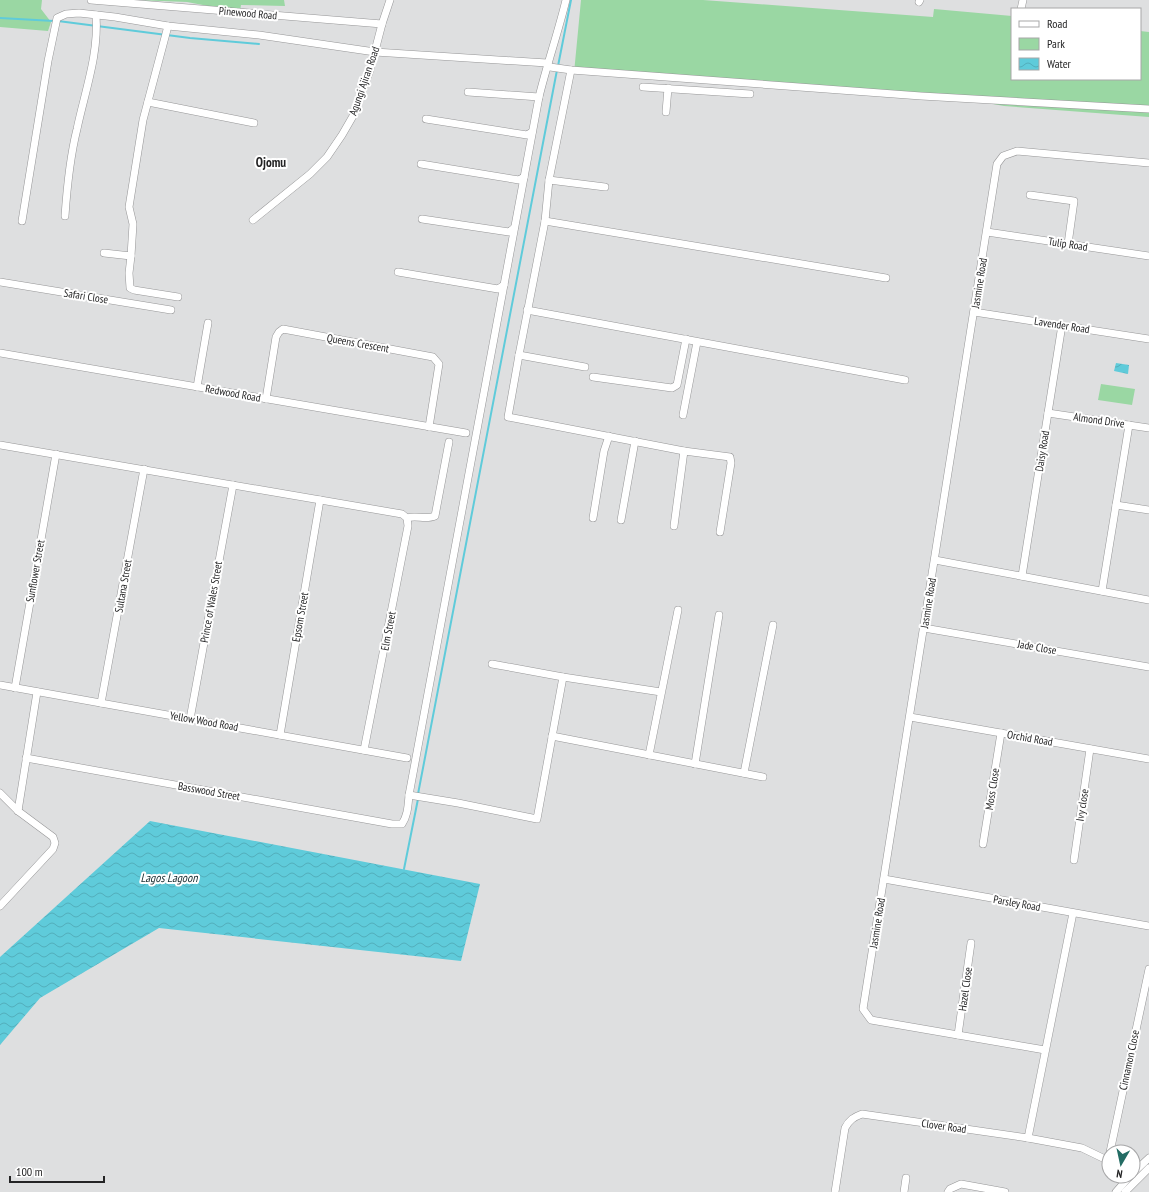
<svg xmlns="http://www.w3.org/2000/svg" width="1149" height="1192" viewBox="0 0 1149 1192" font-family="'PT Sans Narrow',sans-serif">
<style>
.green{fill:#9ad7a3}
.water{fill:url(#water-waves)}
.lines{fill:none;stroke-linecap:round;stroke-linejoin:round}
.stream{stroke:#5fcbda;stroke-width:2}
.minor-casing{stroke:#969697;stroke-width:8}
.minor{stroke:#fff;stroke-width:7}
.labels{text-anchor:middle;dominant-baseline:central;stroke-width:4;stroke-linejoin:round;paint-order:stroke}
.street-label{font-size:11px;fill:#242425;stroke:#fff}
.water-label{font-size:12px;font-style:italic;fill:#192d30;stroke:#fff}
.quarter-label{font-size:13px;font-weight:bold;fill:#242425;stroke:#fff}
</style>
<defs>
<pattern id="water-waves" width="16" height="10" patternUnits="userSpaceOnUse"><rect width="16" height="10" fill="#5fcbda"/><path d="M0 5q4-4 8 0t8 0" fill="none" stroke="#52aebb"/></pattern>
</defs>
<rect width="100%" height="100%" fill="#dedfe0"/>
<g class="green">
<polygon points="0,0 42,0 41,9 51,22 48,31 0,27"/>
<polygon points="135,0 284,0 285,6 241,5 240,12 187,2"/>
<polygon points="581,0 703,0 933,17 934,9 1012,16 1012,79 1140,79 1140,31 1149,32 1149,117 1004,106 955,97 574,73"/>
<polygon points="1101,384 1135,389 1132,405 1098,400"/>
</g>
<g class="water">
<polygon points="1116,363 1129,365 1128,374 1114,371"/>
<polygon points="150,821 480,884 461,961 159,928 40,998 0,1045 0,957"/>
</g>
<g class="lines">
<g class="stream">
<polyline points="0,18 54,21"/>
<polyline points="58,21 190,38 259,44"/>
<polyline points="558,66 571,0"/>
<polyline points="418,794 557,70"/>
<polyline points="404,869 418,799"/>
</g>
<g class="minor-casing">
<g id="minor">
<polyline points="91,0 382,24"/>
<polyline points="919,2 920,0"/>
<polyline points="1021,9 1023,0"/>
<polyline points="571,70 549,180 545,221 519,355 508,417 684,451 730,457 731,463 720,532"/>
<polyline points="643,87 750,94"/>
<polyline points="468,92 539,97"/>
<polyline points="148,102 254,123"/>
<polyline points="666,112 668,88"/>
<polyline points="426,119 527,135 532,132"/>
<polyline points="421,164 519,180 524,177"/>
<polyline points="549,180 605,187"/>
<polyline points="1030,195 1074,201 1068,244"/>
<path d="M65,216C67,187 70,157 77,129C85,91 99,54 96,15"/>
<polyline points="422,219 509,232 514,228"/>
<polyline points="253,220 310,174 327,157 342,135 353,116 370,70 382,24 390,0"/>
<polyline points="22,221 48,61 57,18 66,14 79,13 115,17 168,26 259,35 375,52 547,63 550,67 571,70 921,96 1149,109"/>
<polyline points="545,221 886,278"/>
<polyline points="987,232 1149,256"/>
<polyline points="104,253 131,256 133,224 129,207 143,120 168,26"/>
<polyline points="131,256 129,273 130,288 134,290 178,297"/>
<polyline points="398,272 498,289 504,285"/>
<polyline points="0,282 171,310"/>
<polyline points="527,310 905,380"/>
<polyline points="974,312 1149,339"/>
<polyline points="0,353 466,433"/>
<polyline points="519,355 585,367"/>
<polyline points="593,377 672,388 677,385 686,339"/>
<polyline points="197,387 208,323"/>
<polyline points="266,399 276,337 279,332 283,329 433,357 439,364 429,427"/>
<polyline points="1048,413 1149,428"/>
<polyline points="683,415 697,342"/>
<polyline points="0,445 402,514 407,518 408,526 364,750"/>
<polyline points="1116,505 1149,510"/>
<path d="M407,518C416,515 426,520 435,516L449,442"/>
<polyline points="593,518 604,451 609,436"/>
<polyline points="621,520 635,441"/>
<polyline points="674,526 684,451"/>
<polyline points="935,560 1149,600"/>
<polyline points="1022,576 1062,325"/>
<polyline points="1102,591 1129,425"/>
<polyline points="924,628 1149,667"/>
<polyline points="492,664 563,677 661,692"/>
<polyline points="0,685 407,758"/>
<polyline points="15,688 56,454"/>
<polyline points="101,703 144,469"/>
<polyline points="910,717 1149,759"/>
<polyline points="190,719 233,485"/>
<polyline points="280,735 320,500"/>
<polyline points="552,736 763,777"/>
<polyline points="649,755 678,610"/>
<path d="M26,758L392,824H402C408,815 408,805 409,795L539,97C547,64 558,33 566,0"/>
<polyline points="695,764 719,615"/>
<polyline points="744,773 773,625"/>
<polyline points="0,793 18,811 53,837 55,843 53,849 0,906"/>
<polyline points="409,795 458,803 537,819 563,677"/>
<polyline points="18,811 37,692"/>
<polyline points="983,844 1001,733"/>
<polyline points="1074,860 1090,749"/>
<polyline points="884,879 1149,926"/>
<polyline points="958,1035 971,943"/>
<polyline points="1045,1050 871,1020 863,1009 997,164 1003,156 1017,151 1149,163"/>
<polyline points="1028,1138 1073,913"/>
<polyline points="1110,1152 1149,969"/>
<polyline points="1133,1173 1149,1158"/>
<path d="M835,1192L845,1128C849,1120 854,1117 862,1114L1028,1138L1082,1148L1109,1161"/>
<polyline points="904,1192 906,1178"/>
<polyline points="948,1192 950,1189 961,1184 1005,1192"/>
<polyline points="1116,1192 1130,1176"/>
<polyline points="1125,1192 1149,1168"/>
</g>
</g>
<use href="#minor" class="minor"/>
</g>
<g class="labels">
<g class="street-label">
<text transform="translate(248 13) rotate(5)">Pinewood Road</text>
<text transform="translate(364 81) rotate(-71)">Agungi Ajiran Road</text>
<text transform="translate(1068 244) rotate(9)">Tulip Road</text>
<text transform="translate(979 283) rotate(-81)">Jasmine Road</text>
<text transform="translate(86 296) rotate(9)">Safari Close</text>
<text transform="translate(1062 325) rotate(9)">Lavender Road</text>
<text transform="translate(358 343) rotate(10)">Queens Crescent</text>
<text transform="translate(233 393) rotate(10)">Redwood Road</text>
<text transform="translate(1099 420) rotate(8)">Almond Drive</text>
<text transform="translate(1042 451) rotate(-81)">Daisy Road</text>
<text transform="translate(35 571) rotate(-80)">Sunflower Street</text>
<text transform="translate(123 586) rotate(-80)">Sultana Street</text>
<text transform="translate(211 602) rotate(-80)">Prince of Wales Street</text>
<text transform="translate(928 603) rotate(-81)">Jasmine Road</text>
<text transform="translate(300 617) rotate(-80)">Epsom Street</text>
<text transform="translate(388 631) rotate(-79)">Elm Street</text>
<text transform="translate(1037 647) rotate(10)">Jade Close</text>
<text transform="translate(204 721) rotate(10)">Yellow Wood Road</text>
<text transform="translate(1030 738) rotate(10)">Orchid Road</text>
<text transform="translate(992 789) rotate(-81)">Moss Close</text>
<text transform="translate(209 791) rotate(10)">Basswood Street</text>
<text transform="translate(1082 805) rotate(-81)">Ivy close</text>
<text transform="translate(1017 903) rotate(10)">Parsley Road</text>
<text transform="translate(877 923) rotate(-81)">Jasmine Road</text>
<text transform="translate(965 989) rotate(-82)">Hazel Close</text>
<text transform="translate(1129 1060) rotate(-78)">Cinnamon Close</text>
<text transform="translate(944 1126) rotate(8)">Clover Road</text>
</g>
<g class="water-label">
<text x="169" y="877">Lagos Lagoon</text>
</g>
<g class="quarter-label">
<text x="271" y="162">Ojomu</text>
</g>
</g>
<rect x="1011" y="8" width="130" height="72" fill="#ffffff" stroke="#a7a7a8"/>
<rect x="1019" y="21" width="20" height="6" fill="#ffffff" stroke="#a7a7a8"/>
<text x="1047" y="28" font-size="12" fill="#242425">Road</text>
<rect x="1019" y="38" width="20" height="12" fill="#9ad7a3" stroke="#a7a7a8"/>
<text x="1047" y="48" font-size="12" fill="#242425">Park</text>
<rect x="1019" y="58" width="20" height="12" fill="url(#water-waves)" stroke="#a7a7a8"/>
<text x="1047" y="68" font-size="12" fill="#242425">Water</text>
<g transform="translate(1121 1164) rotate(189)"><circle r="19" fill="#ffffff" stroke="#a7a7a8"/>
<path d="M0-3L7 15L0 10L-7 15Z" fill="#236c64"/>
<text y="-6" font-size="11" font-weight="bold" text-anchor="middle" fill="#242425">N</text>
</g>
<path d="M10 1176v6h94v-6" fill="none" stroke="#242425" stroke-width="2"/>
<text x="16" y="1176" font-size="12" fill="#242425" stroke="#ffffff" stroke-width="3" paint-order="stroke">100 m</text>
</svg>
